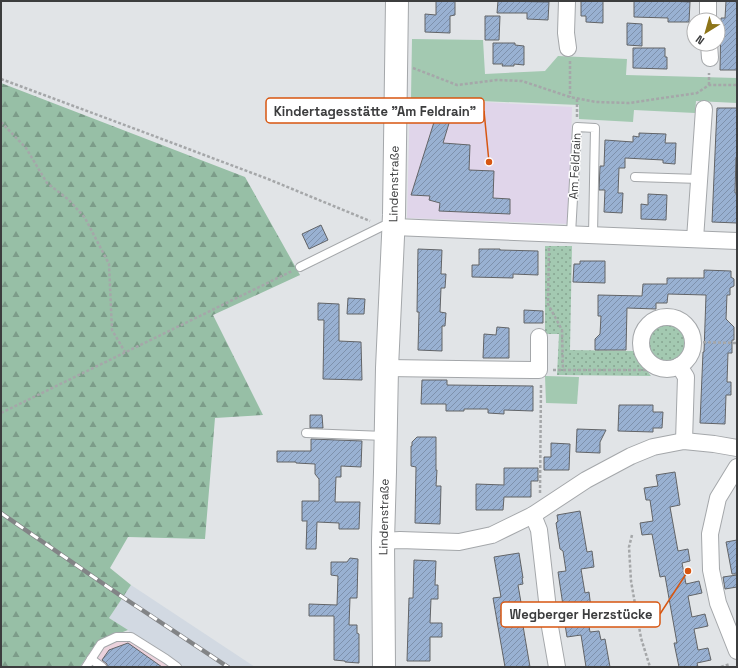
<svg xmlns="http://www.w3.org/2000/svg" width="738" height="668" viewBox="0 0 738 668" font-family="'Space Grotesk',sans-serif">
<style>
.commercial{fill:#ebd2dc}
.education{fill:#e0d5ea}
.built{fill:#d2d9e2}
.grass{fill:url(#grass-dots)}
.forest{fill:url(#forest-firs)}
.park{fill:#a3c9b1}
.building{fill:url(#building-hatch);stroke:#626467}
.lines{fill:none;stroke-linecap:round;stroke-linejoin:round}
.lane-casing{stroke:#a4a7aa;stroke-width:10}
.street-casing{stroke:#a4a7aa;stroke-width:18}
.secondary-casing{stroke:#a4a7aa;stroke-width:24}
.path{stroke:#a5a7a9;stroke-width:2.5;stroke-dasharray:3 2;stroke-linecap:butt}
.lane{stroke:#fff;stroke-width:8}
.street{stroke:#fff;stroke-width:16}
.secondary{stroke:#fff;stroke-width:22}
.rail-casing{stroke:#828486;stroke-width:4.5}
.rail{stroke:#fff;stroke-width:3;stroke-dasharray:9;stroke-linecap:butt}
.labels{text-anchor:middle;dominant-baseline:central;stroke-width:3;stroke-linejoin:round;paint-order:stroke}
.street-label{font-size:12px;fill:#3c3d3e;stroke:#fff}
.leader{fill:none;stroke:#d75611;stroke-width:1.5}
.callout-dot{fill:#d75611;stroke:#fff;stroke-width:1.5}
.callout{fill:#fff;stroke:#d75611;stroke-width:1.5}
.callout-label{font-size:13px;text-anchor:middle;font-weight:bold;fill:#3c3d3e}
</style>
<defs>
<pattern id="grass-dots" width="8" height="8" patternUnits="userSpaceOnUse"><rect width="8" height="8" fill="#a3c9b1"/><path d="M2 2h.1M6 6h.1" fill="none" stroke="#86a491" stroke-width="1.8" stroke-linecap="round"/></pattern>
<pattern id="forest-firs" width="22" height="20" patternUnits="userSpaceOnUse"><rect width="22" height="20" fill="#97bfa6"/><path d="M5 1l3.5 6h-7zM16 11l3.5 6h-7z" fill="#7c9c89"/></pattern>
<pattern id="building-hatch" width="6" height="6" patternUnits="userSpaceOnUse"><rect width="6" height="6" fill="#99b1d2"/><path d="M-1 1l2-2M0 6l6-6M5 7l2-2" fill="none" stroke="#7e91ac"/></pattern>
</defs>
<rect width="100%" height="100%" fill="#e1e4e7"/>
<polygon class="commercial" points="116,640 131,641 170,667 89,667 102,648"/>
<polygon class="education" points="410,98 572,107 569,224 407,218"/>
<polygon class="built" points="131,585 255,667 183,667 109,618"/>
<g class="grass">
<polygon points="545,246 572,246 570,350 636,351 639,360 651,376 557,375 559,334 545,334"/>
<circle cx="667" cy="342" r="19"/>
</g>
<polygon class="forest" points="1,83 245,177 300,275 213,315 263,415 215,418 205,539 128,537 110,568 131,585 109,618 128,630 97,642 80,667 1,667"/>
<g class="park">
<polygon points="412,39 483,40 485,74 545,71 558,56 627,59 626,75 737,78 737,103 696,101 695,113 634,110 633,122 579,119 579,105 411,98"/>
<polygon points="545,376 579,377 577,404 546,403"/>
</g>
<g class="building">
<polygon points="436,1 455,1 455,15 450,16 450,33 425,32 425,14 436,15"/>
<polygon points="498,1 549,2 548,20 527,19 527,13 497,13"/>
<polygon points="581,1 603,1 603,23 586,22 586,16 581,16"/>
<polygon points="634,1 669,1 690,2 689,22 668,22 668,18 634,17"/>
<polygon points="726,1 737,1 737,70 720,70 721,18 725,18"/>
<polygon points="485,16 500,16 499,40 485,40"/>
<polygon points="627,23 642,24 642,46 627,45"/>
<polygon points="493,43 515,43 515,45 524,46 524,65 514,64 514,66 502,66 503,64 493,64"/>
<polygon points="633,48 665,48 665,57 667,57 667,69 633,68"/>
<polygon points="717,108 737,108 737,157 736,157 735,193 737,193 737,223 712,222"/>
<polygon points="435,119 450,120 443,143 470,145 469,170 494,171 493,198 510,199 510,214 439,211 440,203 429,200 430,196 411,195"/>
<polygon points="639,133 666,134 665,143 676,143 675,164 663,163 663,160 625,158 625,168 619,168 618,193 623,193 622,213 604,212 605,190 599,190 600,166 604,166 605,140 633,142 633,136 639,137"/>
<polygon points="648,194 667,195 666,220 641,219 641,204 648,205"/>
<polygon points="321,225 328,240 309,249 302,234"/>
<polygon points="418,249 442,250 441,274 446,274 445,288 441,288 440,312 446,313 445,326 442,326 442,351 418,350 419,312 417,312"/>
<polygon points="479,249 500,249 500,250 538,251 538,275 513,274 513,278 472,277 472,265 479,265"/>
<polygon points="580,261 605,261 605,283 573,282 574,264 580,264"/>
<polygon points="704,270 731,271 731,277 734,279 734,286 730,288 730,295 727,295 726,319 734,327 734,340 732,340 732,353 728,353 727,382 731,382 731,395 726,395 725,424 700,423 703,352 704,352 706,295 668,294 667,303 656,303 656,309 627,308 626,350 595,350 595,339 600,334 601,316 598,316 598,295 642,296 643,284 667,284 667,278 704,278"/>
<polygon points="348,298 365,299 364,314 347,314"/>
<polygon points="318,303 339,304 339,341 361,342 362,380 323,379 324,320 318,320"/>
<polygon points="524,310 543,311 543,323 524,323"/>
<polygon points="497,327 509,328 509,358 483,358 484,334 496,335"/>
<polygon points="422,380 447,380 447,385 533,386 533,411 504,410 504,414 488,413 488,409 464,409 464,411 446,411 446,404 421,404"/>
<polygon points="619,405 653,405 653,412 663,412 662,428 653,428 653,432 618,431"/>
<polygon points="310,415 322,415 323,428 310,428"/>
<polygon points="577,429 606,430 600,442 600,453 576,452"/>
<polygon points="417,437 436,437 436,470 437,470 436,486 441,486 440,524 415,523 416,467 411,466 411,446 412,446 412,442"/>
<polygon points="311,439 362,441 361,467 341,466 341,477 336,477 335,502 360,502 359,529 339,529 339,523 317,522 316,549 306,549 307,521 302,521 302,501 319,501 319,479 315,474 315,464 296,463 296,462 277,462 277,451 311,451"/>
<polygon points="551,443 570,444 569,470 544,470 544,457 551,457"/>
<polygon points="504,468 538,468 538,481 531,481 531,497 504,497 503,510 476,510 476,484 504,485"/>
<polygon points="675,472 680,505 670,507 678,551 688,549 690,561 682,563 686,584 699,581 702,593 688,596 692,617 705,614 708,626 694,629 698,650 708,648 711,660 697,663 698,667 679,667 674,643 677,643 665,576 660,577 652,534 642,535 640,523 653,521 650,500 646,500 644,488 658,486 656,475"/>
<polygon points="580,511 587,552 592,551 594,567 581,569 585,593 589,592 591,608 586,609 590,632 599,631 601,640 605,639 610,667 586,667 581,635 567,637 563,612 564,612 558,572 566,571 563,551 560,549 556,523 558,521 557,515"/>
<polygon points="737,540 737,574 732,574 726,542"/>
<polygon points="519,553 523,578 522,578 523,584 518,585 523,614 521,614 530,667 505,667 493,598 501,597 494,557"/>
<polygon points="350,558 358,559 357,598 350,598 349,625 357,625 357,633 359,634 359,663 345,662 345,661 334,660 334,616 309,616 309,604 337,605 338,576 331,575 331,562 347,562"/>
<polygon points="414,560 436,561 435,585 438,585 438,599 431,599 430,623 442,623 442,637 430,637 430,661 407,661 409,598 413,598"/>
<polygon points="737,575 737,587 725,589 723,577"/>
<polygon points="128,643 162,667 107,667 107,664 102,660 109,650"/>
</g>
<g class="lines">
<g class="lane-casing">
<g id="lane">
<polyline points="635,177 700,179"/>
<polyline points="571,234 577,127 595,128 593,235"/>
<polyline points="300,267 383,226"/>
<polyline points="306,433 385,436"/>
<polyline points="91,659 102,667"/>
<polyline points="86,667 101,644 116,637 131,637 166,659 177,667"/>
</g>
</g>
<g class="street-casing">
<g id="street">
<polyline points="567,1 566,33 568,48"/>
<polyline points="708,1 708,20"/>
<polyline points="709,44 710,58"/>
<polyline points="394,227 737,241"/>
<polyline points="695,239 704,109"/>
<circle cx="667" cy="343" r="26"/>
<polyline points="679,366 686,377 684,441"/>
<polyline points="387,368 533,370 539,370 539,337"/>
<polyline points="737,467 718,498 710,534 711,570 718,603 737,651"/>
<polyline points="533,515 539,530 550,627 557,667"/>
<polyline points="383,541 400,540 459,542 492,535 533,515 586,480 631,456 653,447 684,441 714,444 737,448"/>
</g>
</g>
<g class="secondary-casing">
<polyline id="secondary" points="384,667 383,541 385,472 387,368 394,215 397,1"/>
</g>
<g class="path">
<polyline points="570,61 570,97"/>
<polyline points="413,68 457,85 497,80 522,81 570,97 596,102 629,103 697,93 709,85 737,85"/>
<polyline points="1,79 138,130 268,179 370,221"/>
<polyline points="709,85 709,73"/>
<polyline points="577,117 577,98"/>
<polyline points="1,122 26,148 47,183 69,200 85,218 109,264 112,330 125,352"/>
<polyline points="549,248 548,304 562,330 563,370"/>
<polyline points="693,342 737,343"/>
<polyline points="553,370 646,370 649,362"/>
<polyline points="1,413 292,271"/>
<polyline points="540,493 541,384"/>
<polyline points="632,535 629,547 631,581 641,638 650,667"/>
<polyline points="721,667 730,664"/>
</g>
<use href="#lane" class="lane"/>
<use href="#street" class="street"/>
<use href="#secondary" class="secondary"/>
<g class="rail-casing">
<polyline id="rail" points="1,513 121,596 228,667"/>
</g>
<use href="#rail" class="rail"/>
</g>
<g class="labels">
<g class="street-label">
<text transform="translate(575 166) rotate(-87)">Am Feldrain</text>
<text transform="translate(394 184) rotate(-89)">Lindenstraße</text>
<text transform="translate(384 517) rotate(-89)">Lindenstraße</text>
</g>
</g>
<path class="leader" d="M489 162L484 111M688 571L660 614"/>
<g class="callout-dot">
<circle cx="489" cy="162" r="4"/>
<circle cx="688" cy="571" r="4"/>
</g>
<g class="callout">
<rect x="266" y="98" width="218" height="25" rx="4"/>
<rect x="501" y="602" width="159" height="25" rx="4"/>
</g>
<g class="callout-label">
<text x="375" y="116">Kindertagesstätte "Am Feldrain"</text>
<text x="581" y="619">Wegberger Herzstücke</text>
</g>
<rect width="738" height="668" fill="none" stroke="#3c3d3e" stroke-width="4"/>
<g transform="translate(706 32) rotate(217)"><circle r="19" fill="#ffffff" stroke="#b1b1b2"/>
<path d="M0-3L7 15L0 10L-7 15Z" fill="#8d7519"/>
<text y="-6" font-size="11" font-weight="bold" text-anchor="middle" fill="#3c3d3e">N</text>
</g>
</svg>
